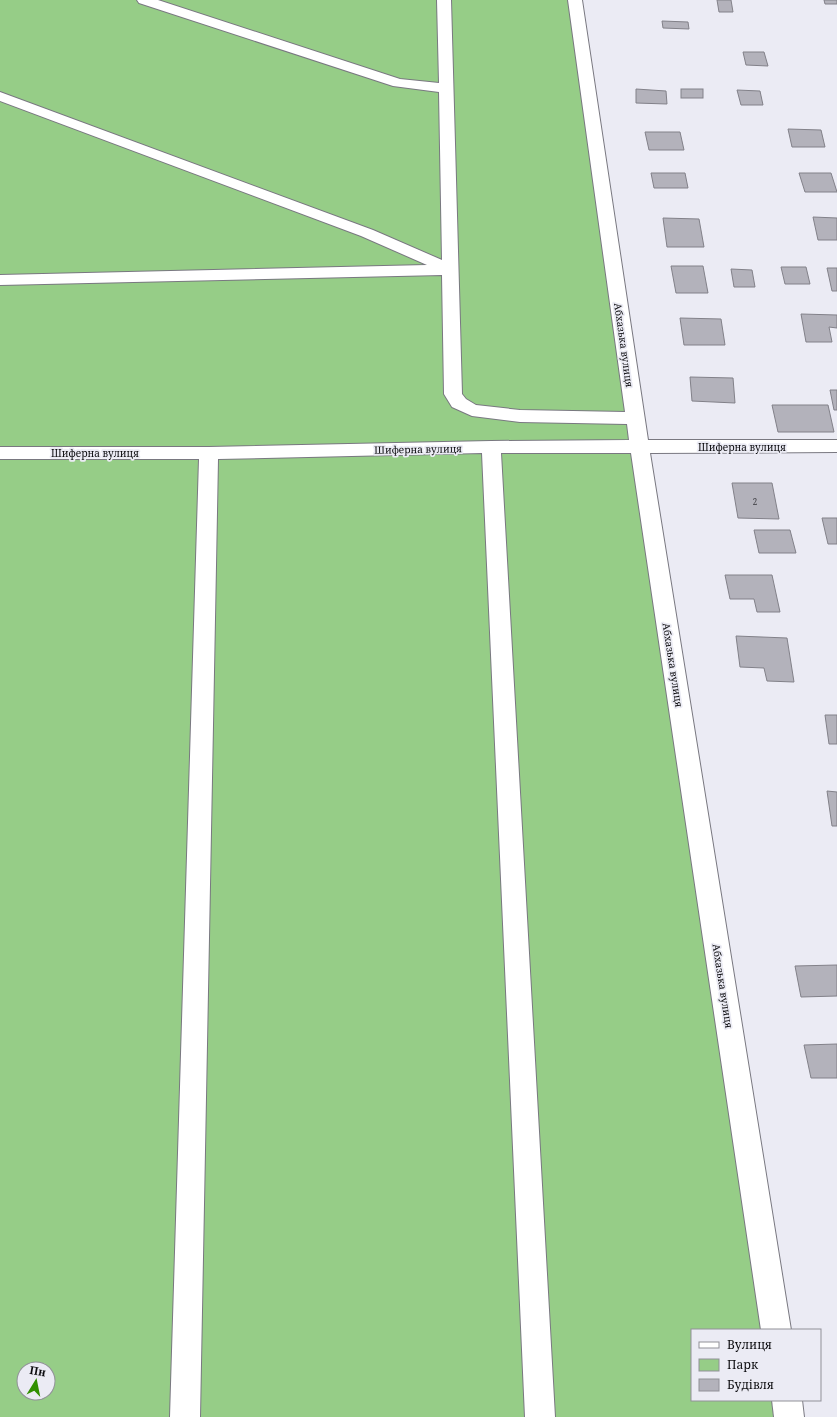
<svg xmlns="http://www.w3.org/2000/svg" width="837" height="1417" viewBox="0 0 837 1417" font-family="'Noto Serif',serif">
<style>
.green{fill:#96cd87;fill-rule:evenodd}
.building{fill:#b3b2bb;stroke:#828189}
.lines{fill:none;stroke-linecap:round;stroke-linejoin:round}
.minor-casing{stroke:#797880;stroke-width:2}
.minor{fill:#fff;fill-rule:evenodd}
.labels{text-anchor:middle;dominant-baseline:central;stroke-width:3.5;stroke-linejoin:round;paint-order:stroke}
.number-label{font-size:8px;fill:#353539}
.street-label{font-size:10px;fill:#0b0b0e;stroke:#ebebf4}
</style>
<rect width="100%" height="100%" fill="#ebebf4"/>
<path class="green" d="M0,0H575L776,1330H692V1400H787L789,1417H0ZM24,1369H48V1393H24Z"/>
<g class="building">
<polygon points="717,0 731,0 733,12 719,12"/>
<polygon points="824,0 837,0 837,4 825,4"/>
<polygon points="662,21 688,22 689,29 663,28"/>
<polygon points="743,52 764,52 768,66 746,65"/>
<polygon points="636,89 666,91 667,104 636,103"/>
<rect x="681" y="89" width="22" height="9"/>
<polygon points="737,90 760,91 763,105 741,105"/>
<polygon points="788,129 821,130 825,147 792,147"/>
<polygon points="645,132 680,132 684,150 649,150"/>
<polygon points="651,173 685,173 688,188 654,188"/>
<polygon points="799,173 831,173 837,192 805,192"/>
<polygon points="813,217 837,218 837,240 818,240"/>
<polygon points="663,218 699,219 704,247 667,247"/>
<polygon points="671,266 703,266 708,293 676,293"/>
<polygon points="781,267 806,267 810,284 785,284"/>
<polygon points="827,268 837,268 837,291 832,291"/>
<polygon points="731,269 752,270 755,287 734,287"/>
<polygon points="801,314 837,315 837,328 829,327 832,342 806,342"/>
<polygon points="680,318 721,319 725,345 684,345"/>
<polygon points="690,377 733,378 735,403 692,401"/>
<polygon points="830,390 837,390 837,410 834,410"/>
<polygon points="772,405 828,405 834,432 778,432"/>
<polygon points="732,483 772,483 779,519 738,518"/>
<polygon points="822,518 837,518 837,544 828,544"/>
<polygon points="754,530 790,530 796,553 759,553"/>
<polygon points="725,575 772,575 780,612 757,612 754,599 730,599"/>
<polygon points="736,636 787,638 794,682 767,681 764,668 740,667"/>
<polygon points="825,715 837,715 837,744 829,744"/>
<polygon points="827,791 837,792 837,826 832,826"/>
<polygon points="837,965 837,996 801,997 795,966"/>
<polygon points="837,1044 837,1078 811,1078 804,1045"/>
</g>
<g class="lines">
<g class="minor-casing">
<g id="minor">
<polygon points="137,0 158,0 400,79 439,83 437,0 451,0 462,394 466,399 476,405 520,410 625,412 568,0 582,0 648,440 837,440 837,452 650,453 791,1330 761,1330 631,453 501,453 555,1417 525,1417 482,453 218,459 200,1417 170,1417 199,459 0,459 0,447 209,447 491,441 629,440 627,424 520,422 472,416 452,407 444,394 442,275 0,285 0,275 427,265 361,236 0,101 0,92 373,230 442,260 439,92 393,86 139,3"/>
<polygon points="772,1400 802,1400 804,1417 774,1417"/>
</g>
</g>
<use href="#minor" class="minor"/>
</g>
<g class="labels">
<g class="number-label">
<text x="755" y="501">2</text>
</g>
<g class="street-label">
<text transform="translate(624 345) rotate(82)">Абхазька вулиця</text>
<text x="742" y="447">Шиферна вулиця</text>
<text transform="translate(418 449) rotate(-1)">Шиферна вулиця</text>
<text x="95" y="453">Шиферна вулиця</text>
<text transform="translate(673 665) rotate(81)">Абхазька вулиця</text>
<text transform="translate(723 986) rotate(81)">Абхазька вулиця</text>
</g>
</g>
<rect x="691" y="1329" width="130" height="72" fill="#ebebf4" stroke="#919198"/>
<rect x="699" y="1342" width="20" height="6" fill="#ffffff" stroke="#919198"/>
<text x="727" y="1349" font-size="12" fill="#0b0b0e">Вулиця</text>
<rect x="699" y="1359" width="20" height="12" fill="#96cd87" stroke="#919198"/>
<text x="727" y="1369" font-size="12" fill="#0b0b0e">Парк</text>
<rect x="699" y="1379" width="20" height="12" fill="#b3b2bb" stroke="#919198"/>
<text x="727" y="1389" font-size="12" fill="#0b0b0e">Будівля</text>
<g transform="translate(36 1381) rotate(10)"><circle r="19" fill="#ebebf4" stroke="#919198"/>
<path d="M0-3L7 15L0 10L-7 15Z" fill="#318f01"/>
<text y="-6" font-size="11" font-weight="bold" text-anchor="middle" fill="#0b0b0e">Пн</text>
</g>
</svg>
